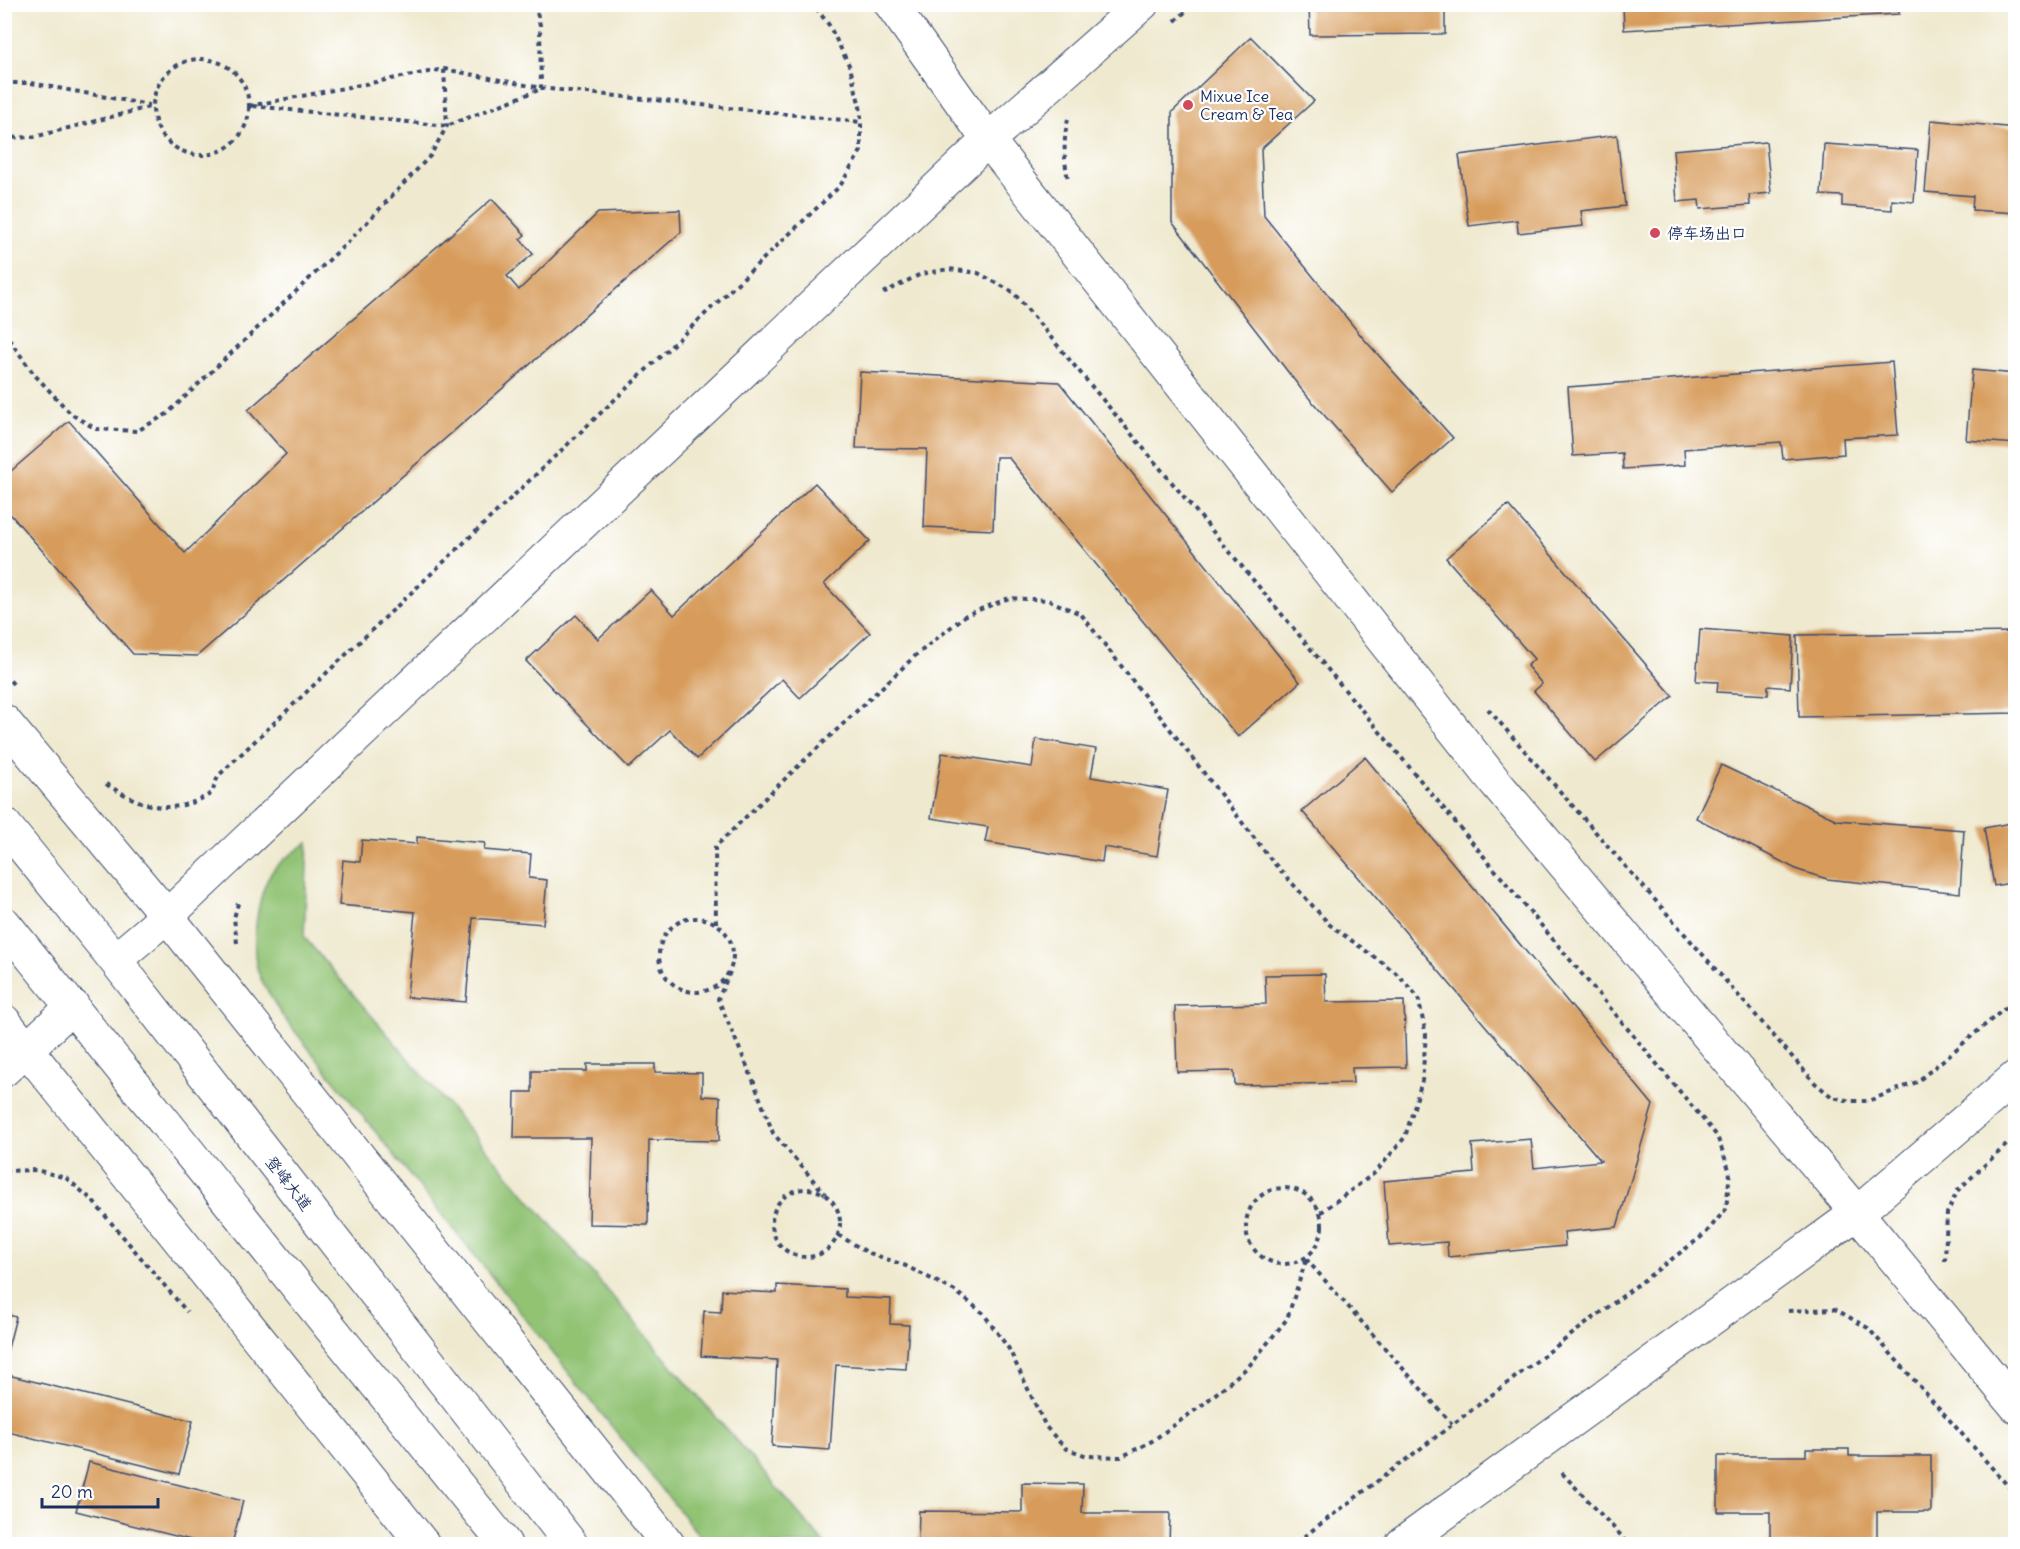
<svg xmlns="http://www.w3.org/2000/svg" width="2020" height="1549" viewBox="0 0 2020 1549" font-family="Delius,'LXGW WenKai TC',sans-serif">
<style>
.green{fill:#91c373;stroke:#567968;stroke-width:1.5}
.building{fill:#d79c5b}
.lines{fill:none;stroke-linecap:round;stroke-linejoin:round}
.tertiary-casing{stroke:#3b4b6f;stroke-width:35}
.primary-casing{stroke:#3b4b6f;stroke-width:35}
.path{stroke:#3b4b6f;stroke-width:4;stroke-dasharray:4.5 4.5;stroke-linecap:butt}
.tertiary{stroke:#fff;stroke-width:33}
.primary{stroke:#fff;stroke-width:33}
.poi-dot{fill:#d1495b;stroke:#fff;stroke-width:2}
.labels{text-anchor:middle;dominant-baseline:central;stroke-width:4.5;stroke-linejoin:round;paint-order:stroke}
.poi-label{font-size:16px;fill:#1b2f5e;stroke:#fff;text-anchor:start}
.street-label{font-size:16px;fill:#1b2f5e;stroke:#fff}
</style>
<rect width="100%" height="100%" fill="#fff"/>
<filter id="ink" filterUnits="userSpaceOnUse"><feTurbulence type="fractalNoise" baseFrequency=".0167" numOctaves="2"/><feDisplacementMap in="SourceGraphic" scale="12" xChannelSelector="R" yChannelSelector="G"/><feConvolveMatrix kernelMatrix="1 2 1 2 8 2 1 2 1" color-interpolation-filters="sRGB"/></filter>
<filter id="wash" filterUnits="userSpaceOnUse"><feTurbulence type="fractalNoise" baseFrequency=".008" numOctaves="4" result="noise"/><feDisplacementMap in="SourceGraphic" scale="24" xChannelSelector="R" yChannelSelector="G"/><feGaussianBlur stdDeviation="1.35" result="paint"/><feColorMatrix in="noise" values="0 0 0 0 0 0 0 0 0 0 0 0 0 0 0 0 0 1.4 0 .05"/><feComposite in="paint" operator="in"/></filter>
<g filter="url(#wash)">
<rect width="100%" height="100%" fill="#efe9cf"/>
<path class="green" d="M308,842L304,937L825,1544H706L281,1014C272,998 259,981 256,963C252,939 258,887 275,868C284,858 298,850 308,842Z"/>
<g id="blocks">
<g class="building">
<polygon points="1309,4 1445,4 1445,34 1310,35"/>
<polygon points="1623,4 1899,4 1899,14 1624,30"/>
<polygon points="1251,37 1314,101 1261,149 1264,216 1363,338 1453,438 1392,492 1302,390 1172,222 1172,112"/>
<polygon points="1931,120 2016,128 2016,213 1972,210 1973,196 1925,192"/>
<polygon points="1617,135 1625,206 1581,211 1583,226 1518,233 1517,220 1469,226 1459,155"/>
<polygon points="1766,142 1771,193 1749,195 1750,205 1700,209 1699,200 1677,202 1673,150"/>
<polygon points="1824,144 1918,150 1914,202 1892,200 1892,210 1842,206 1842,196 1821,195"/>
<polygon points="492,199 525,235 520,239 533,254 507,276 519,290 598,213 680,210 681,232 197,656 133,654 4,507 4,477 69,421 185,553 286,454 248,410"/>
<polygon points="1892,362 1898,435 1843,438 1844,454 1783,459 1781,442 1684,449 1685,465 1623,469 1622,453 1573,456 1568,387"/>
<polygon points="1972,370 2016,374 2016,444 1966,440"/>
<polygon points="860,372 1059,382 1300,682 1238,737 1008,457 996,457 993,530 924,527 927,449 856,448"/>
<polygon points="815,483 870,541 824,584 870,633 800,698 782,679 697,759 670,730 629,768 526,661 576,615 598,639 651,590 674,615"/>
<polygon points="1508,505 1673,696 1595,762 1534,691 1542,684 1527,666 1534,659 1446,558"/>
<polygon points="1700,629 1793,636 1790,688 1768,686 1768,695 1717,692 1718,682 1696,681"/>
<polygon points="2016,632 2016,713 1799,717 1797,635"/>
<polygon points="1036,739 1096,749 1091,777 1168,790 1157,856 1104,847 1102,862 985,842 988,827 931,818 942,753 1032,767"/>
<polygon points="1365,757 1653,1105 1617,1227 1564,1232 1565,1246 1448,1257 1447,1242 1389,1246 1384,1181 1474,1173 1472,1144 1531,1139 1534,1168 1601,1161 1302,811"/>
<polygon points="1721,765 1837,820 1964,830 1960,893 1827,879 1798,870 1696,818"/>
<polygon points="2016,822 2016,882 1994,886 1984,828"/>
<polygon points="417,837 485,843 484,850 531,854 529,878 547,880 543,924 473,918 466,1002 407,997 415,912 339,905 343,860 360,862 362,840 417,844"/>
<polygon points="1325,974 1326,1002 1404,1001 1406,1067 1352,1068 1353,1083 1235,1085 1234,1071 1177,1072 1175,1006 1266,1004 1265,975"/>
<polygon points="587,1064 655,1064 655,1072 702,1073 702,1096 720,1097 719,1141 649,1140 648,1225 589,1224 591,1138 514,1138 515,1092 532,1092 532,1071 587,1071"/>
<polygon points="777,1285 845,1289 845,1297 891,1299 890,1324 909,1325 906,1369 836,1365 830,1450 772,1446 777,1360 701,1356 704,1311 721,1312 722,1290 777,1293"/>
<polygon points="5,1314 16,1317 5,1360"/>
<polygon points="4,1374 193,1421 179,1474 4,1431"/>
<polygon points="1806,1449 1849,1449 1849,1456 1931,1456 1931,1512 1877,1512 1877,1544 1770,1544 1770,1512 1718,1512 1718,1456 1806,1456"/>
<polygon points="89,1462 243,1501 232,1544 207,1544 76,1511"/>
<polygon points="1022,1483 1083,1484 1082,1513 1170,1513 1169,1544 918,1544 919,1511 1022,1512"/>
</g>
</g>
</g>
<g filter="url(#ink)">
<use href="#blocks" fill-opacity="0" stroke="#3b4b6f" stroke-width="1.5"/>
<g class="lines">
<g class="tertiary-casing">
<g id="tertiary">
<polyline points="891,4 988,140 1496,783 1857,1213 2016,1406"/>
<polyline points="4,721 167,916 668,1544"/>
<polyline points="115,960 167,916 988,140 1142,4"/>
<polyline points="4,1021 423,1544"/>
<polyline points="4,1070 73,1006"/>
<polyline points="1402,1544 1857,1213 2016,1077"/>
</g>
</g>
<g class="primary-casing">
<g id="primary">
<polyline points="4,824 115,960 571,1544"/>
<polyline points="4,923 505,1544"/>
</g>
</g>
<g class="path">
<polyline points="535,4 540,25 541,88"/>
<polyline points="1175,21 1194,4"/>
<circle cx="201" cy="107" r="48"/>
<polyline points="4,83 31,83 149,105"/>
<polyline points="249,106 444,69 541,88 861,122"/>
<polyline points="253,106 447,126 541,89"/>
<path d="M1068,119C1063,141 1064,159 1068,180"/>
<polyline points="4,138 34,137 153,106"/>
<polyline points="883,293 921,274 949,269 978,273 1013,292 1717,1136 1730,1172 1726,1209 1705,1234 1294,1544"/>
<polyline points="4,332 33,373 71,414 96,429 137,431 167,414 350,240 430,156 447,126 444,69"/>
<polyline points="4,674 14,685"/>
<polyline points="1488,709 1815,1083 1832,1097 1851,1101 1868,1101 1917,1082 2016,999"/>
<path d="M106,784C145,808 171,817 212,793L218,776L840,186L861,151V111L850,67L829,25L813,4"/>
<circle cx="696" cy="955" r="37"/>
<polyline points="716,923 715,847 791,773 915,656 966,615 1009,598 1048,600 1081,614 1272,861 1330,925 1395,972 1418,997 1426,1035 1422,1081 1405,1137 1376,1172 1320,1213"/>
<polyline points="237,943 234,918 239,900"/>
<polyline points="730,972 718,999 753,1080 773,1133 825,1194"/>
<polyline points="4,1171 36,1170 66,1178 91,1199 187,1312"/>
<circle cx="1284" cy="1226" r="38"/>
<circle cx="806" cy="1223" r="34"/>
<polyline points="838,1235 867,1252 906,1266 955,1291 983,1313 1009,1349 1046,1427 1065,1448 1087,1456 1121,1457 1152,1441 1201,1406 1249,1366 1287,1319 1307,1257"/>
<polyline points="1306,1259 1453,1425"/>
<polyline points="1945,1261 1947,1213 1958,1190 2016,1136"/>
<polyline points="1788,1311 1835,1309 1868,1328 2016,1495"/>
<polyline points="1562,1473 1629,1544"/>
</g>
<use href="#tertiary" class="tertiary"/>
<use href="#primary" class="primary"/>
</g>
</g>
<g class="poi-dot">
<circle cx="1188" cy="105" r="6"/>
<circle cx="1655" cy="233" r="6"/>
</g>
<g class="labels">
<g class="poi-label">
<text x="1200" y="96">Mixue Ice<tspan x="1200" dy="18">Cream &amp; Tea</tspan></text>
<text x="1667" y="233">停车场出口</text>
</g>
<g class="street-label">
<text transform="translate(289 1183) rotate(52)">登峰大道</text>
</g>
</g>
<rect width="2020" height="1549" fill="none" stroke="#fff" stroke-width="24"/>
<path d="M42 1498v9h116v-9" fill="none" stroke="#1b2f5e" stroke-width="3"/>
<text x="51" y="1498" font-size="18" fill="#1b2f5e" stroke="#ffffff" stroke-width="4.5" paint-order="stroke">20 m</text>
</svg>
